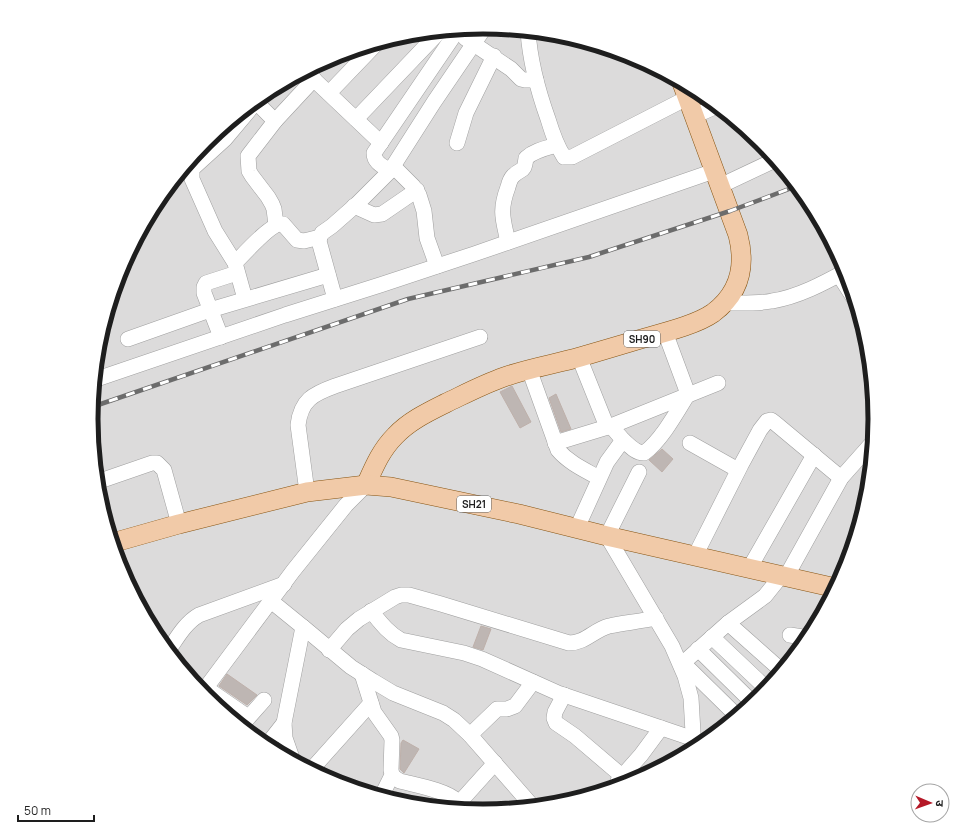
<svg xmlns="http://www.w3.org/2000/svg" width="966" height="839" viewBox="0 0 966 839" font-family="Manrope,'Noto Sans Devanagari',sans-serif">
<style>
.residential{fill:#dcdbdb}
.building{fill:#beb6b3;stroke:#beb0aa}
.lines{fill:none;stroke-linecap:round;stroke-linejoin:round}
.minor-casing{stroke:#9f9f9f;stroke-width:16}
.major-casing{stroke:#875412;stroke-width:20}
.minor{stroke:#fff;stroke-width:15}
.major{stroke:#f1caa8;stroke-width:19}
.rail-casing{stroke:#6c6c6c;stroke-width:4.5}
.rail{stroke:#fff;stroke-width:3;stroke-dasharray:9;stroke-linecap:butt}
.labels{text-anchor:middle;dominant-baseline:central;stroke-width:3.5;stroke-linejoin:round;paint-order:stroke}
.shield{fill:#fff;stroke:#626262;stroke-width:1}
.shield-label{font-size:10px;font-weight:bold;fill:#1e1e1e}
.rim{fill:none;stroke:#1e1e1e;stroke-width:5}
</style>
<rect width="100%" height="100%" fill="#eeeae5"/>
<circle class="residential" cx="483" cy="419" r="391"/>
<g class="building">
<polygon points="512,386 531,422 520,428 500,392"/>
<polygon points="556,394 571,429 561,432 549,398"/>
<polygon points="662,449 673,459 662,472 649,460"/>
<polygon points="481,626 491,629 483,650 473,647"/>
<polygon points="227,674 257,695 247,705 219,686"/>
<polygon points="403,740 419,749 404,773 400,769 401,743"/>
</g>
<g class="lines">
<g class="minor-casing">
<g id="minor">
<path d="M528,31C530,62 538,91 548,119C552,132 556,145 564,157H572L687,98"/>
<polyline points="465,38 511,69 521,79 525,80 536,80"/>
<polyline points="305,71 381,143"/>
<polyline points="329,93 377,43"/>
<polyline points="255,101 275,121"/>
<polyline points="694,116 717,106"/>
<polyline points="356,119 440,31"/>
<polyline points="457,143 466,113 494,56"/>
<polyline points="393,166 413,186 419,195 424,211 427,238 437,266"/>
<path d="M390,171C383,166 374,163 374,153L457,31"/>
<polyline points="720,186 775,160"/>
<polyline points="354,206 374,215 382,214 417,190"/>
<polyline points="276,225 274,209 272,204 268,197 252,176 249,171 248,156 275,121 314,79"/>
<path d="M508,242C503,219 499,211 508,187C509,183 510,179 513,176C522,167 524,174 526,158C535,150 547,148 557,145"/>
<path d="M235,263C243,255 272,222 283,224L297,240L304,241L320,237"/>
<polyline points="839,275 855,300"/>
<polyline points="245,299 235,263 215,231 192,179 192,169 225,139 256,102"/>
<polyline points="335,299 319,241 320,237 322,233 332,226 357,204 390,171 434,102 485,27"/>
<path d="M723,303C740,303 756,304 772,301C798,297 824,283 846,271"/>
<polyline points="221,337 204,293 204,287 206,283 237,273"/>
<polyline points="128,339 210,310 328,275"/>
<polyline points="579,357 607,427"/>
<path d="M529,369L558,450C569,463 585,470 599,478"/>
<polyline points="94,380 285,315 380,285 474,254 714,171"/>
<path d="M623,440C629,445 635,453 644,453C661,441 677,412 688,394L665,332"/>
<polyline points="555,443 611,426"/>
<polyline points="690,443 738,470"/>
<polyline points="639,472 607,536 672,646 685,676 691,698 694,750"/>
<polyline points="97,482 152,463 157,463 164,470 179,524"/>
<path d="M307,492L298,425C301,400 313,394 335,386L480,337"/>
<polyline points="577,528 607,462 623,440 611,426 718,383"/>
<polyline points="695,556 741,465 760,430 767,421 771,420 775,423 841,478"/>
<polyline points="749,569 814,455"/>
<polyline points="786,577 841,478 873,442"/>
<polyline points="271,601 303,627 284,723 285,738 293,761"/>
<path d="M371,611C380,622 388,633 401,640L464,653L482,659L558,693L694,739"/>
<polyline points="728,623 782,671"/>
<polyline points="303,627 351,667 373,681 393,693 443,713 454,720 470,735 533,807"/>
<polyline points="790,635 809,638"/>
<polyline points="712,637 767,689"/>
<polyline points="698,649 753,703"/>
<path d="M329,650L347,629L359,619L395,597L401,595H409L441,604L569,643C585,643 594,630 609,626C625,623 641,621 656,618"/>
<path d="M168,651C177,638 185,623 199,615L284,584"/>
<polyline points="681,661 737,716"/>
<polyline points="683,663 728,623 765,596 781,576"/>
<path d="M362,674L374,712L391,736L392,740L391,770C392,776 394,778 400,781C415,785 446,790 457,801C460,803 460,807 460,810"/>
<polyline points="206,688 248,717"/>
<polyline points="202,693 293,571 346,505 366,485"/>
<polyline points="564,695 555,712 554,718 556,723 575,736 622,776"/>
<polyline points="241,726 264,700"/>
<polyline points="470,735 497,709 507,709 515,706 533,682"/>
<polyline points="266,746 284,723"/>
<polyline points="311,770 371,703"/>
<polyline points="615,788 618,781 641,755 661,728"/>
<polyline points="381,797 392,775"/>
<polyline points="459,803 495,763"/>
</g>
</g>
<g class="major-casing">
<g id="major">
<path d="M366,485C374,467 381,450 395,436C409,421 428,412 446,403C465,394 484,384 504,377C529,368 555,364 580,357C601,351 621,345 641,339C662,333 696,325 713,313C740,293 746,266 738,235L682,83"/>
<polyline points="112,543 179,524 307,492 366,485 391,487 519,514 607,536 836,588"/>
</g>
</g>
<use href="#minor" class="minor"/>
<use href="#major" class="major"/>
<g class="rail-casing">
<polyline id="rail" points="92,407 408,299 589,257 730,211 797,186"/>
</g>
<use href="#rail" class="rail"/>
</g>
<g class="labels">
<g class="shield">
<rect x="624" y="331" width="36" height="16" rx="3"/>
<rect x="457" y="496" width="34" height="16" rx="3"/>
</g>
<g class="shield-label">
<text x="642" y="339">SH90</text>
<text x="474" y="504">SH21</text>
</g>
</g>
<path d="M0 0H966V839H0ZM98 419a385 385 0 1 1 770 0a385 385 0 1 1-770 0Z" fill="#fff" fill-rule="evenodd"/>
<path class="rim" d="M98 419a385 385 0 1 1 770 0a385 385 0 1 1-770 0Z"/>
<g transform="translate(930 803) rotate(92)"><circle r="19" fill="#ffffff" stroke="#a5a5a5"/>
<path d="M0-3L7 15L0 10L-7 15Z" fill="#b51827"/>
<text y="-6" font-size="11" font-weight="bold" text-anchor="middle" fill="#1e1e1e">उ</text>
</g>
<path d="M18 815v6h76v-6" fill="none" stroke="#1e1e1e" stroke-width="2"/>
<text x="24" y="815" font-size="12" fill="#1e1e1e" stroke="#ffffff" stroke-width="3" paint-order="stroke">50 m</text>
</svg>
